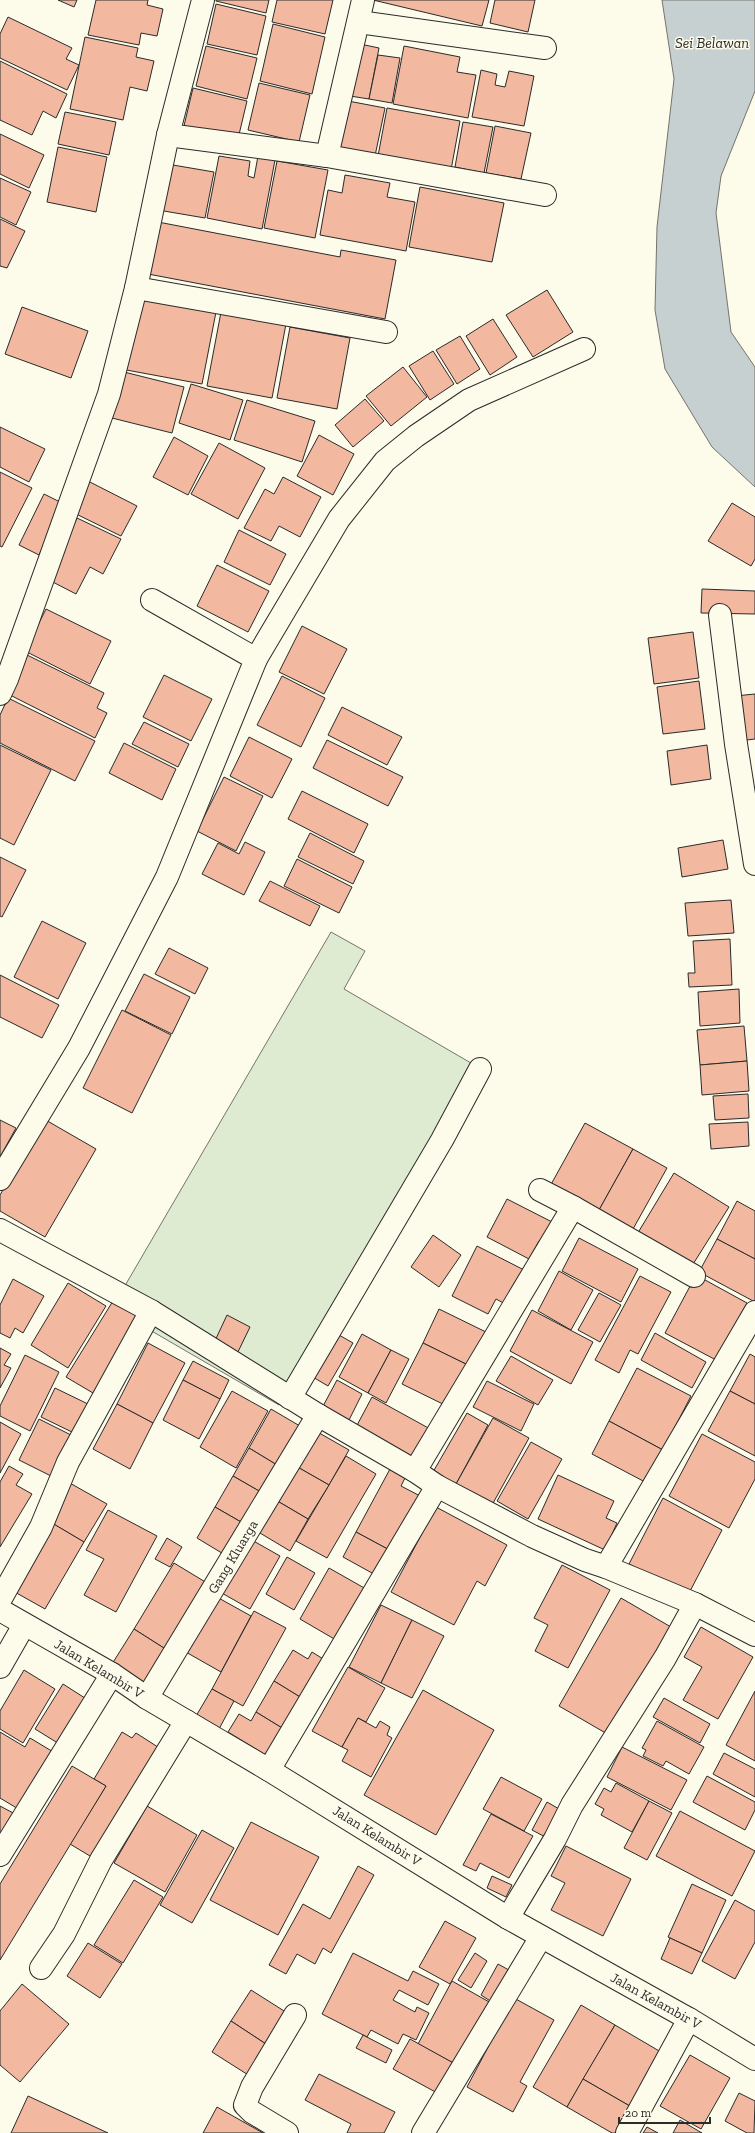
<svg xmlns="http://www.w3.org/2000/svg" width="755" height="2133" viewBox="0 0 755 2133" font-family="'Zilla Slab',serif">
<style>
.green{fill:#deebd1;stroke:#74746e}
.water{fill:#c7d0d0;stroke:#74746e}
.building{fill:#f2b8a0;stroke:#2b2b2b}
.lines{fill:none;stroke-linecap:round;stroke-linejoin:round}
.minor-casing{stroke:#2b2b2b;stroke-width:24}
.major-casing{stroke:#2b2b2b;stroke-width:24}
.minor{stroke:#fdfbea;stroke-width:22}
.major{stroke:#fdfbea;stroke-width:22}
.labels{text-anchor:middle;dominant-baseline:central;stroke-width:3;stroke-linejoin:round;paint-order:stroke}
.street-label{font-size:14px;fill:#2b2b2b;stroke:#fdfbea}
.water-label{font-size:15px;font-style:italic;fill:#2b2b2b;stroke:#fdfbea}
</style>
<rect width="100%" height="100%" fill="#fdfbea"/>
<polygon class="green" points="331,932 365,951 344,989 476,1066 279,1405 112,1308"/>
<polygon class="water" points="662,0 755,0 755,91 721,176 716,213 731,332 755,367 755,487 712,447 665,369 655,310 657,227 674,79"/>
<g class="building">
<polygon points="58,0 77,0 74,7"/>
<polygon points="96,0 148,0 147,5 163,9 157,36 141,33 139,45 88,35"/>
<polygon points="216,0 269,0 266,13 216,1"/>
<polygon points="277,0 333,0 325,34 272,22"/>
<polygon points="373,0 489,0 482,26"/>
<polygon points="495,0 535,0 528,32 490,23"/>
<polygon points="216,4 266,16 257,55 207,44"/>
<polygon points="8,17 72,48 66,59 79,65 67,90 0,58 0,34"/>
<polygon points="273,24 325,37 312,94 260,81"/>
<polygon points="85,37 138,48 136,57 154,61 147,91 130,87 123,120 70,109"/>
<polygon points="360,44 379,48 369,99 350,96"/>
<polygon points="206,46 257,58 247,99 196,86"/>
<polygon points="404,46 460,57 457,72 476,75 468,118 393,104"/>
<polygon points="378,55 400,58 392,103 369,99"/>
<polygon points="0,61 67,94 56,118 43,111 32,135 0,120"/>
<polygon points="481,70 497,74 495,85 505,87 509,71 534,76 524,126 472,117"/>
<polygon points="259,83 310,95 299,142 248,130"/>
<polygon points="193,88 247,101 237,143 183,130"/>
<polygon points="348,101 385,108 375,156 339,150"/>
<polygon points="387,108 460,121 451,170 378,156"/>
<polygon points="65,112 116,122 109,155 58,144"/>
<polygon points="463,122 493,127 484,173 455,167"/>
<polygon points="495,126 531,133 521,179 486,173"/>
<polygon points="0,134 44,155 29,188 0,174"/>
<polygon points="58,147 107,157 96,212 47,202"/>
<polygon points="219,156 250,161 248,176 254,178 258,156 275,160 262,229 207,218"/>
<polygon points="277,161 328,170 315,238 264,228"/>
<polygon points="167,164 214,172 205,218 158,210"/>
<polygon points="345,175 390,183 387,197 415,202 406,251 320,235 328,190 342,193"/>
<polygon points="0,178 31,192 16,225 0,217"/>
<polygon points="420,187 504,203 492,262 409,247"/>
<polygon points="0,219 25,231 7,268 0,266"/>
<polygon points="158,222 340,257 341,250 396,260 385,319 148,274"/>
<polygon points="547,290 573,332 533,357 506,315"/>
<polygon points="134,297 216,312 202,384 121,369"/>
<polygon points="22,307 88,331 71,378 5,354"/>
<polygon points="221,312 286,324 272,398 207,386"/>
<polygon points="493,319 517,357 490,375 466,336"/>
<polygon points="290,327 350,338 337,409 277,398"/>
<polygon points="460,336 480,369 457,384 436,350"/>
<polygon points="433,351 454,384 430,400 409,366"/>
<polygon points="403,367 427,397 391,426 366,396"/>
<polygon points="116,370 184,387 172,433 104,416"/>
<polygon points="191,384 243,400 230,440 179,423"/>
<polygon points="365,399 384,421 353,447 335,425"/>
<polygon points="247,400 315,421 302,462 234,440"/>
<polygon points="0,427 45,449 29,482 0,467"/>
<polygon points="319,435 354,454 333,495 297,476"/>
<polygon points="174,437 208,456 188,495 153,477"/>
<polygon points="219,443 265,468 238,519 191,494"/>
<polygon points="0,472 32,488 2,547 0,546"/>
<polygon points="283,477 321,497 300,537 279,526 271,541 244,528 265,489 274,494"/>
<polygon points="86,480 137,506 121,536 70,511"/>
<polygon points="44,494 64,504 39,555 19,545"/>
<polygon points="732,503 755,517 755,559 751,566 708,541"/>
<polygon points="77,518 121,539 103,574 90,567 76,594 47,579"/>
<polygon points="239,530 286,554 270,585 224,562"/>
<polygon points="217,565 269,591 248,632 197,606"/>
<polygon points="702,589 755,591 755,614 701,613"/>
<polygon points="46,609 111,641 90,684 25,651"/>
<polygon points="302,626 347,649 324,694 279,672"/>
<polygon points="693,632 699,678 654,684 648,638"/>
<polygon points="25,654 104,693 97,708 107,713 95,738 6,693"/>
<polygon points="164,675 212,699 191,741 143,717"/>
<polygon points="282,676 325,698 301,747 257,725"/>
<polygon points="699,681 705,729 663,734 657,687"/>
<polygon points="755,694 755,739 738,741 735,696"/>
<polygon points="8,698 95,741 75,781 0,743 0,715"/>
<polygon points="342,707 402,737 387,765 328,735"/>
<polygon points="144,722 189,744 178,767 132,744"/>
<polygon points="249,737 292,759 272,798 230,776"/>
<polygon points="327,740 403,777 388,806 313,768"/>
<polygon points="124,743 176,769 162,800 109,773"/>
<polygon points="0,745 51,770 14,845 0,838"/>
<polygon points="707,745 711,779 671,785 667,751"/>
<polygon points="224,777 263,796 236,851 197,831"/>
<polygon points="302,791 368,824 354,853 288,819"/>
<polygon points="310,833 364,861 353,884 298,857"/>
<polygon points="723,840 728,869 682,877 678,848"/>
<polygon points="245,842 265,852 244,895 202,874 218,843 239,854"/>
<polygon points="0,857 26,870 2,917 0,916"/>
<polygon points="297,859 352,887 339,913 284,886"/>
<polygon points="270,881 320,906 310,926 259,901"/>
<polygon points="731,900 734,933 688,936 685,903"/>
<polygon points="42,921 86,943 58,999 14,977"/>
<polygon points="730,939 732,985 689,987 688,973 695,973 693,941"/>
<polygon points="169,948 208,968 195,994 155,974"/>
<polygon points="144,974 190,997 172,1034 125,1011"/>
<polygon points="0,975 59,1005 42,1038 0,1017"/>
<polygon points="739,989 740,1023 700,1026 698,992"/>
<polygon points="122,1010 171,1035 132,1113 83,1088"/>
<polygon points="744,1026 747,1061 700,1065 697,1030"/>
<polygon points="747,1061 749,1091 702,1095 700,1065"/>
<polygon points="748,1094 749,1118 715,1120 713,1096"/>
<polygon points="44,1119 96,1149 45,1237 0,1211 0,1195"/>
<polygon points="0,1120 16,1128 0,1157"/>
<polygon points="748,1122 749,1146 711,1149 709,1124"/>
<polygon points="585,1123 633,1149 599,1210 549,1188"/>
<polygon points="633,1149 667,1168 633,1229 599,1210"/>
<polygon points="674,1173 729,1207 690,1269 636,1236"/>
<polygon points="507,1199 558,1225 548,1245 539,1241 529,1259 487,1237"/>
<polygon points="737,1201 755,1211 755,1259 717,1239"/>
<polygon points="433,1235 461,1255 439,1287 411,1267"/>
<polygon points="579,1238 638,1269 621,1302 562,1271"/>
<polygon points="717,1239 755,1259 755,1302 699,1272"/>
<polygon points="477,1246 528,1272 511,1307 496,1299 488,1314 452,1296"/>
<polygon points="559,1271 593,1290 571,1330 538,1311"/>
<polygon points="696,1275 747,1303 716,1360 665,1333"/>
<polygon points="640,1276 671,1292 638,1354 630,1350 619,1373 595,1360"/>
<polygon points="13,1279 44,1296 23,1333 15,1328 10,1338 0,1333 0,1305"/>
<polygon points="68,1283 106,1306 68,1368 31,1345"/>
<polygon points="599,1293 621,1305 600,1342 578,1330"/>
<polygon points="113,1301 145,1320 98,1396 66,1377"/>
<polygon points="439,1309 488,1333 472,1367 423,1343"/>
<polygon points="532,1310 593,1342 571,1384 510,1351"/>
<polygon points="227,1315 250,1327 236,1356 213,1345"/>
<polygon points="332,1331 353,1343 328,1386 306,1373"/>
<polygon points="655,1333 706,1362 692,1388 641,1360"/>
<polygon points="362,1334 391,1350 368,1393 339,1377"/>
<polygon points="148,1343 185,1363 153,1423 117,1404"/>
<polygon points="423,1343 472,1367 451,1408 402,1384"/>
<polygon points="0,1348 11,1354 4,1365 11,1368 0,1388"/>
<polygon points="391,1350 409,1359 386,1403 368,1393"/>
<polygon points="750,1354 755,1357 755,1404 730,1391"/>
<polygon points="25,1355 59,1372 30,1431 0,1416 0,1406"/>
<polygon points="511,1356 553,1380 538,1405 496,1381"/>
<polygon points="193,1361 229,1380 220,1399 183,1380"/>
<polygon points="637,1368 691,1396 663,1450 609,1421"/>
<polygon points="183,1380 220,1399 199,1439 163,1420"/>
<polygon points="337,1380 362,1394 348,1422 322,1408"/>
<polygon points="487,1381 534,1404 521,1431 473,1407"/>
<polygon points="55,1388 88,1404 74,1433 41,1417"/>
<polygon points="232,1391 268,1411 236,1468 200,1447"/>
<polygon points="730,1391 755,1404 755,1456 708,1431"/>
<polygon points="372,1397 432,1430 414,1461 355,1429"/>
<polygon points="117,1404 153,1423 130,1469 93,1449"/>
<polygon points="271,1409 305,1429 282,1468 249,1448"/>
<polygon points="467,1413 488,1425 456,1484 433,1472"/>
<polygon points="493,1418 529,1438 492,1505 456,1484"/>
<polygon points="39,1419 71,1435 51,1476 19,1460"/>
<polygon points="609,1421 663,1450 645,1482 592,1454"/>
<polygon points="0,1422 21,1434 0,1473"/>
<polygon points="314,1430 349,1450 329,1485 294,1465"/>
<polygon points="702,1434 755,1462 755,1479 729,1528 669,1496"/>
<polygon points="531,1442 562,1459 528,1519 497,1501"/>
<polygon points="249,1448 282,1468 266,1495 233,1476"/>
<polygon points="346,1456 376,1474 327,1558 296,1541"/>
<polygon points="294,1465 329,1485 308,1519 274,1499"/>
<polygon points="9,1466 23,1474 16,1485 32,1494 0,1547 0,1482"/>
<polygon points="390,1469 405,1478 401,1486 424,1498 395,1553 356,1532"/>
<polygon points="558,1475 614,1501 606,1518 617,1523 605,1550 538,1519"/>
<polygon points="233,1476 266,1495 248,1526 215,1507"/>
<polygon points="68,1482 107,1504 84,1542 45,1519"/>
<polygon points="663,1498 722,1530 688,1595 629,1564"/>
<polygon points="274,1499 308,1519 290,1551 255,1530"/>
<polygon points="215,1507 248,1526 230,1558 197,1538"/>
<polygon points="436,1507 507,1545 485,1586 477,1581 454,1625 391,1592"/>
<polygon points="108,1510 157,1536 116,1612 84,1595 104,1559 86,1550"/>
<polygon points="52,1523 84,1542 45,1609 13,1591"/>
<polygon points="356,1532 395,1553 381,1578 343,1557"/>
<polygon points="167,1538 182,1547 170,1567 155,1559"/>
<polygon points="250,1539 280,1556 250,1609 220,1592"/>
<polygon points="287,1557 315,1573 294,1610 266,1594"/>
<polygon points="174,1563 207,1583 167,1650 134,1629"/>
<polygon points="562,1565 610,1590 568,1668 535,1651 548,1625 534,1618"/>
<polygon points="329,1568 366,1589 336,1640 300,1619"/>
<polygon points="215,1596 251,1616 221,1672 184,1651"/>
<polygon points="621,1598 671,1627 609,1735 559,1706"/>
<polygon points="381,1605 412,1620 381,1683 349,1667"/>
<polygon points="254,1611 286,1628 243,1706 212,1689"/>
<polygon points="412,1620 444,1636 412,1698 381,1683"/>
<polygon points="701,1627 753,1657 718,1719 683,1700 702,1667 684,1657"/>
<polygon points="134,1629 167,1650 146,1684 112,1664"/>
<polygon points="293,1650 308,1659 312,1652 328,1662 305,1700 274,1681"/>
<polygon points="348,1667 385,1688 366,1722 358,1718 342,1747 312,1731"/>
<polygon points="24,1670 55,1689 23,1743 0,1729 0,1711"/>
<polygon points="274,1681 305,1700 287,1731 256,1712"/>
<polygon points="63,1684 88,1700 61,1745 35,1729"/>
<polygon points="212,1689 234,1701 219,1729 196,1716"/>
<polygon points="423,1690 494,1730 436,1835 364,1795"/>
<polygon points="755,1691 755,1761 726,1745"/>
<polygon points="664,1698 710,1724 700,1743 653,1717"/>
<polygon points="256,1712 287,1731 271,1758 228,1732 239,1714 251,1721"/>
<polygon points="358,1718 376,1728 380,1721 390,1727 387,1735 392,1738 371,1777 342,1761 348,1750 342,1747"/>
<polygon points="657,1721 704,1747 689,1774 666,1761 663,1766 643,1756 646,1750 642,1748"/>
<polygon points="0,1732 25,1747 30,1738 55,1753 20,1810 0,1798"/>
<polygon points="122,1732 132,1738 136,1733 161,1749 95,1859 70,1844 106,1786 94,1779"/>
<polygon points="622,1747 687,1780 671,1810 607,1777"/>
<polygon points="724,1753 755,1769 755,1797 713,1774"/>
<polygon points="72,1766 106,1786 0,1960 0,1884"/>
<polygon points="707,1776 755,1802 755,1810 745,1830 693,1802"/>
<polygon points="501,1777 542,1799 524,1831 483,1809"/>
<polygon points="616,1783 649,1801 632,1832 601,1815 604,1809 595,1804 604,1788 611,1792"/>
<polygon points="649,1801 672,1813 647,1860 624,1848"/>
<polygon points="547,1802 566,1813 551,1840 532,1830"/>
<polygon points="0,1806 17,1815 0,1843"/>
<polygon points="147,1806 197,1835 165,1892 114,1863"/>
<polygon points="680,1811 755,1851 732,1896 656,1856"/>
<polygon points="491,1814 533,1836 509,1878 480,1863 476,1871 463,1865"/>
<polygon points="251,1822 319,1857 278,1935 210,1900"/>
<polygon points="202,1830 234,1848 192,1923 160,1905"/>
<polygon points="566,1846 631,1879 603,1936 551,1910 565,1883 551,1876"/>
<polygon points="358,1866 374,1875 331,1953 323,1948 315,1964 297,1954 286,1974 269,1965 303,1904 330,1919"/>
<polygon points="492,1876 512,1885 506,1897 487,1888"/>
<polygon points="134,1880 163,1897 123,1963 94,1945"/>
<polygon points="692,1884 726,1900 702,1953 668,1937"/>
<polygon points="735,1900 755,1911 755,1942 735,1979 702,1961"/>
<polygon points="445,1921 476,1938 450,1984 419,1967"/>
<polygon points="670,1938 702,1953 692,1974 661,1959"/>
<polygon points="88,1943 122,1964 100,1998 67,1976"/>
<polygon points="353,1953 408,1981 413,1971 439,1984 428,2005 399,1990 393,2000 415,2012 417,2007 429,2013 416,2040 403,2034 398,2044 371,2030 367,2037 322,2014"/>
<polygon points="475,1953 487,1961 471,1988 458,1980"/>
<polygon points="498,1964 516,1974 498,2006 481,1995"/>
<polygon points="452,1981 491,2003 457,2065 418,2044"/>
<polygon points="22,1984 69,2024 20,2082 0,2065 0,2011"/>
<polygon points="251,1990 292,2016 272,2048 231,2021"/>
<polygon points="514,1998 554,2020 520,2082 527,2086 513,2112 467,2087"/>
<polygon points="581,2005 615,2025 567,2107 533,2087"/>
<polygon points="231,2021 272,2048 253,2078 212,2052"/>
<polygon points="615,2025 666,2055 635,2109 583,2079"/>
<polygon points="363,2035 392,2050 386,2063 356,2048"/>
<polygon points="410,2039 457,2065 441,2095 393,2069"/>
<polygon points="690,2055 730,2078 701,2129 660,2106"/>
<polygon points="319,2074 395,2112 384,2133 347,2133 351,2124 305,2100"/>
<polygon points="583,2079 635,2109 621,2133 612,2133 567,2107"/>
<polygon points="739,2093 755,2101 754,2133 747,2133 725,2121"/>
<polygon points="28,2096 108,2133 11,2133"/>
<polygon points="217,2107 263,2133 203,2133"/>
<polygon points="680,2120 702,2133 673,2133"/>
<polygon points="647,2127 658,2133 643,2133"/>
</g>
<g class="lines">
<g class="minor-casing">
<g id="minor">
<polyline points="359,22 545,48"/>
<polyline points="168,135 327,156 545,195"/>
<polyline points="327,156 363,0"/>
<polyline points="136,288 386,332"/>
<polyline points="152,600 256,659"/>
<polyline points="720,615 736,744 755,864"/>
<polyline points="0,694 7,679 109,394 136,288 168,135 203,0"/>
<polyline points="0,1179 79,1048 111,986 167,877 256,659 339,519 385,461 416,436 469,400 584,349"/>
<polyline points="540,1190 573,1207 694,1276"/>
<polyline points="0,1230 151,1311 318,1415 415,1471 437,1486 532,1536 585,1560 606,1567 695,1604 755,1635"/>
<polyline points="290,1398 442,1140 480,1069"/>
<polyline points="415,1471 573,1207"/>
<polyline points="606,1567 755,1312"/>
<polyline points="0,1600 41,1527 68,1462 151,1311"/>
<polyline points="0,1667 24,1625"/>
<polyline points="147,1698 318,1415"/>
<polyline points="269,1770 437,1486"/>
<polyline points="0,1855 112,1674"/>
<polyline points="508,1918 555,1839 572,1805 665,1658 695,1604"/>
<polyline points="41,1968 64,1934 101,1860 186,1721"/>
<polyline points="287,2133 252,2112 245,2105 252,2087 295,2015"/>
<polyline points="423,2133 541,1937"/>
<polyline points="627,2133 689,2019"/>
</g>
</g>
<g class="major-casing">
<polyline id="major" points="0,1610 112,1674 147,1698 269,1770 508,1918 689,2019 755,2059"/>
</g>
<use href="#minor" class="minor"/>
<use href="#major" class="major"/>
</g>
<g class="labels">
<g class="street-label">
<text transform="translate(233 1557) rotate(-59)">Gang Kluarga</text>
<text transform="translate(99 1669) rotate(31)">Jalan Kelambir V</text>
<text transform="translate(377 1836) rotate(32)">Jalan Kelambir V</text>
<text transform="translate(656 2001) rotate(29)">Jalan Kelambir V</text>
</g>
<g class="water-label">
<text x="712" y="43">Sei Belawan</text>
</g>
</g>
<path d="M619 2117v6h91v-6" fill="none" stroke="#2b2b2b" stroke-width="2"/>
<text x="625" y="2117" font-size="12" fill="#2b2b2b" stroke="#fdfbea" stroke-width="3" paint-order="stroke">20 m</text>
</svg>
